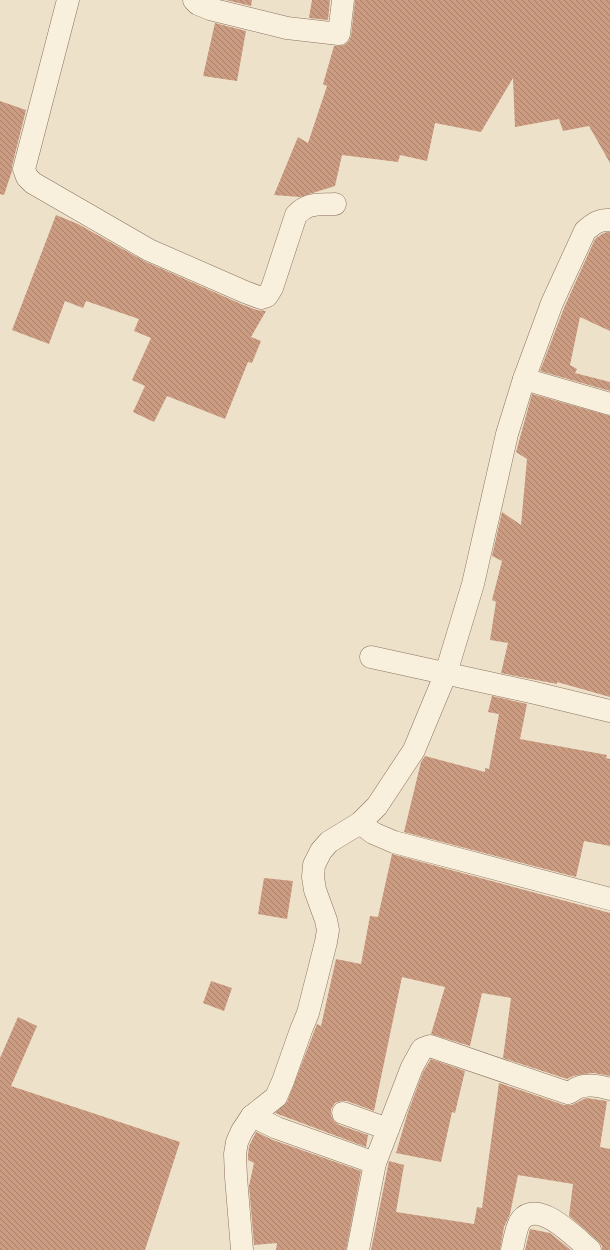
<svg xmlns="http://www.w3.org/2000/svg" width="610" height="1250" viewBox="0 0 610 1250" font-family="Literata,serif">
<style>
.building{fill:url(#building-back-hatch)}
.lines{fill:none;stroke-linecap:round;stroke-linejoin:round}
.street-casing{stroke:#8a735f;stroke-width:23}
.street{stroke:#f8efdd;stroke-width:22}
</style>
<defs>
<pattern id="building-back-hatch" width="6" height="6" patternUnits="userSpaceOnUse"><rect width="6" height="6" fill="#cb9c81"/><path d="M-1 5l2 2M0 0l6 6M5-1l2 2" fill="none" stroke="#a68069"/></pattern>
</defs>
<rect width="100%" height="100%" fill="#eee1ca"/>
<g class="building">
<polygon points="226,0 252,0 251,6"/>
<polygon points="312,0 330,0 328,20 309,18"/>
<polygon points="355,0 610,0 610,163 589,126 563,131 559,119 515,127 513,78 481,132 435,123 427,161 400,155 398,162 342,155 335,186 300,197 274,195 298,137 308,143 327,86 323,84 334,46 344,45 349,41 351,36"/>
<polygon points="215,23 246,31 237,81 203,76"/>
<polygon points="0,101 26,110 12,166 12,171 4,195 0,194"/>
<polygon points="56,215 78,224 144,261 241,304 257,310 266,311 251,337 261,341 252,363 248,362 225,419 167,396 154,422 133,412 145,386 132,380 151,338 134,331 139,319 86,301 83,308 65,301 49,344 12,330"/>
<polygon points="607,232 610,232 610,331 580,317 570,365 577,369 575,373 610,382 610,391 540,371 564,308 595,239 602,234"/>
<polygon points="532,394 610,416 610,697 557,682 557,684 501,673 508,643 490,640 496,602 492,600 502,561 492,556 502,512 521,525 527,459 516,452"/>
<polygon points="492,696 527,704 520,739 607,755 606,758 610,759 610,846 584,841 576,877 404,832 421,762 425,756 485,772 485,768 489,769 499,714 488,712"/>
<polygon points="392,854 610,913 610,1076 594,1073 584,1074 573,1076 567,1079 503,1058 511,998 482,993 470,1046 431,1034 445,987 402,977 374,1111 347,1101 341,1101 335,1103 331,1109 331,1116 334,1121 339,1125 368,1135 366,1147 275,1113 287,1102 317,1024 321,1026 336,959 361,964 370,916 378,917"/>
<polygon points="264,878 293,881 287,919 258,914"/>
<polygon points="211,981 232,988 224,1011 203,1003"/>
<polygon points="18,1017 37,1026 11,1086 180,1142 145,1250 0,1250 0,1058"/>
<polygon points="431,1059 465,1071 455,1113 452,1112 441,1162 396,1153 408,1112 423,1072"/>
<polygon points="499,1083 564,1105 572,1105 586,1098 607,1101 600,1147 610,1149 610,1250 602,1250 602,1246 598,1241 569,1216 573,1184 518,1175 510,1214 504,1227 500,1250 371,1250 389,1161 404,1165 396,1212 474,1224 477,1207 482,1208"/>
<polygon points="256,1132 273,1140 361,1171 346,1250 276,1250 277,1243 254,1245 249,1186 254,1163 248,1160 248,1155 249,1146"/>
<polygon points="530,1229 550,1233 571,1250 525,1250"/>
</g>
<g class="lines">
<g class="street-casing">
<g id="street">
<path d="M68,0L24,169L27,177L33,183L149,250L245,292L261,298L267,296L272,288L296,215C308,202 318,205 335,204"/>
<polyline points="194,0 198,4 210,9 287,28 339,34 343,0"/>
<polyline points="524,379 610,404"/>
<polyline points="371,657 531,692 610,711"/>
<polyline points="360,823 373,833 394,842 610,899"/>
<polyline points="343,1113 388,1129"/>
<polyline points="252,1116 277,1128 375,1163"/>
<path d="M242,1250L236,1177L235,1154L237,1142L242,1131L252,1116L276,1097L283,1081L301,1030L308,1013L326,942L328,930L326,920L315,890L313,877L314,865L321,851L329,842L360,823L377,806L414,750L446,673L473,584L507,434L524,379L552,303L585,231C593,224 599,219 610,220"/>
<path d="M358,1250L375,1163L412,1067L422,1049L430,1046L568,1093C572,1092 573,1090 577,1088C586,1084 600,1086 610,1089"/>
<path d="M512,1250C514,1242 516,1226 521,1220C538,1198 576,1238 590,1250"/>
</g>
</g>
<use href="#street" class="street"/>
</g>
</svg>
